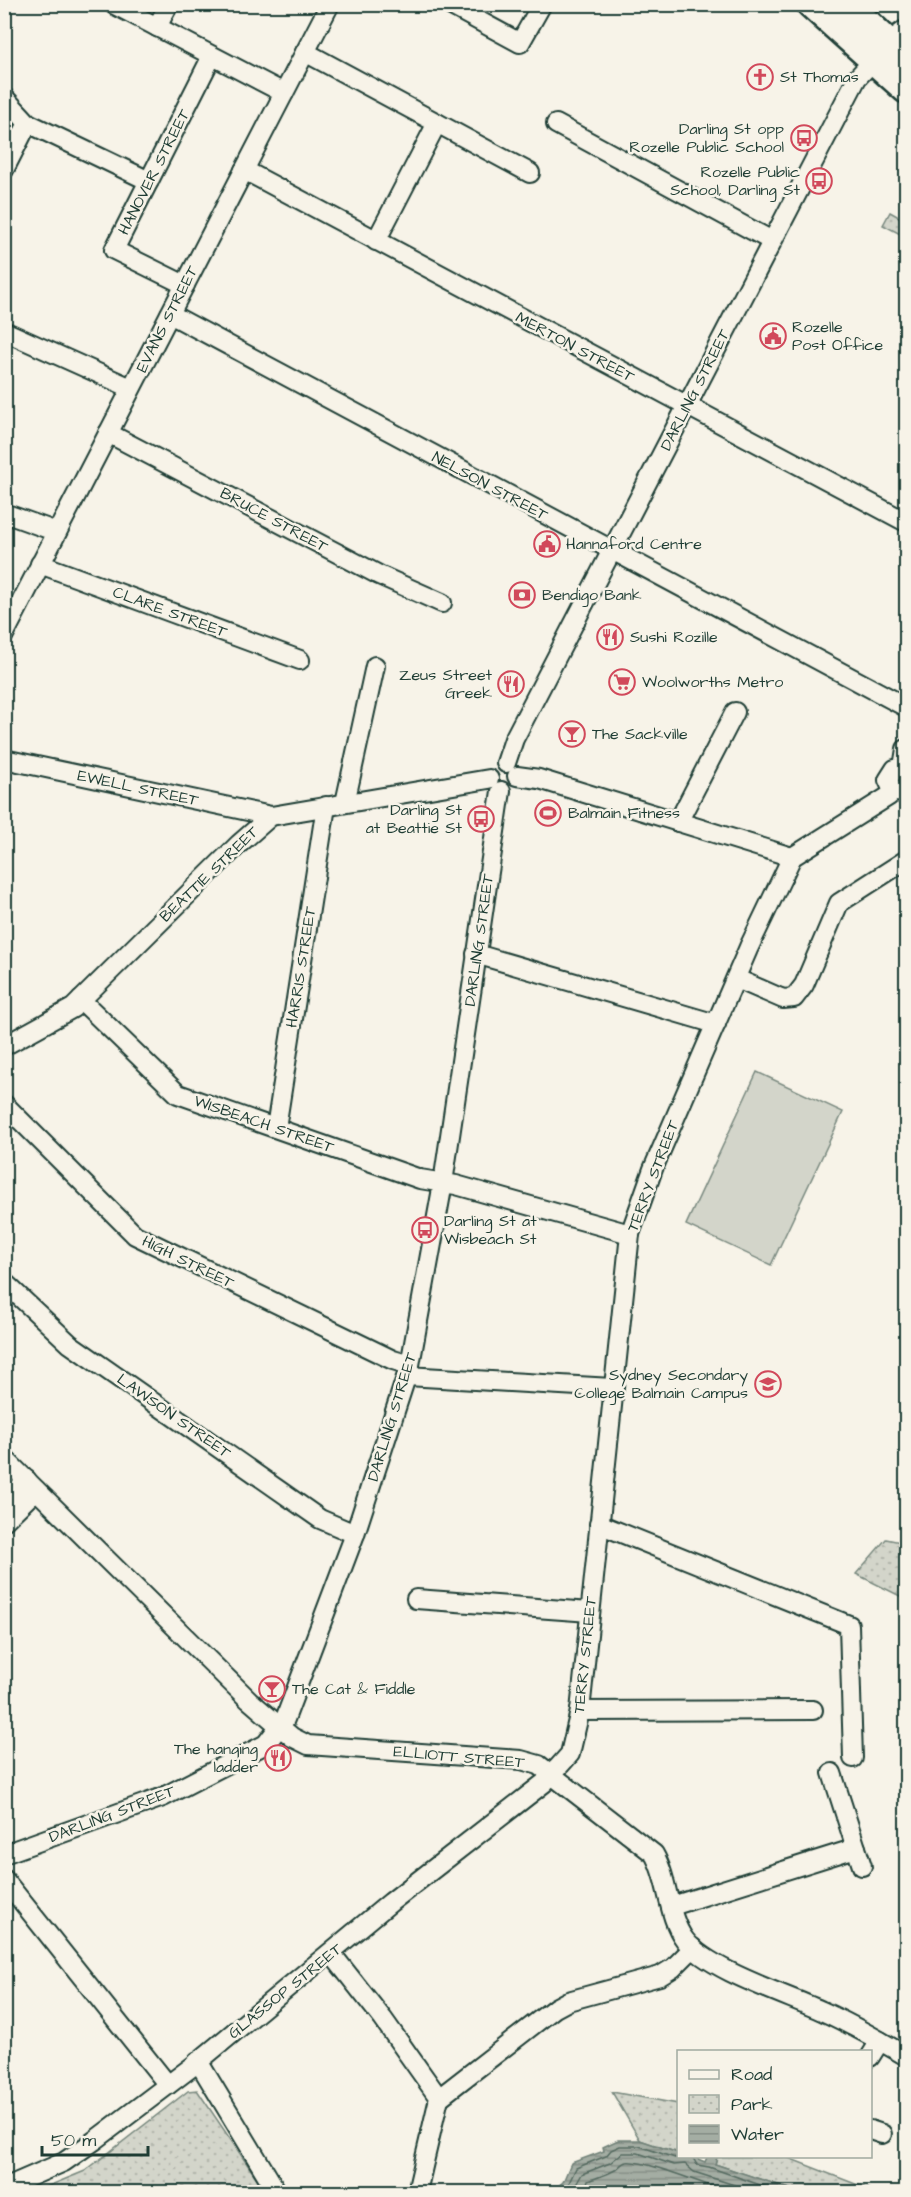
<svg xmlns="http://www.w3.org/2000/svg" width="911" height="2197" viewBox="0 0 911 2197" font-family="'Architects Daughter',sans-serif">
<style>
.grass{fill:#d3d5ca;stroke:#79897f;stroke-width:1.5}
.park{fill:url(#park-dots);stroke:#79897f;stroke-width:1.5}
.water{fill:url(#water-rules);stroke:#6f8077;stroke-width:1.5}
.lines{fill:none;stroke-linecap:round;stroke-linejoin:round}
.shore{stroke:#546a60;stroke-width:1.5}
.minor-casing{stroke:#1f3d34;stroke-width:22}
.major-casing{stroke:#1f3d34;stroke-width:27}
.highway-casing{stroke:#1f3d34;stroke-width:32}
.minor{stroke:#f7f3e8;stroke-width:18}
.major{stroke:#f7f3e8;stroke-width:22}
.highway{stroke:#f7f3e8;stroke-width:27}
.labels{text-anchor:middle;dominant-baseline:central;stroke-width:5;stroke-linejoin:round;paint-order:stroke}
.poi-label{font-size:16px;fill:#1f3d34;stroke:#f7f3e8;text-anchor:start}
.street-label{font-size:16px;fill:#1f3d34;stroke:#f7f3e8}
</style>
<defs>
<pattern id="park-dots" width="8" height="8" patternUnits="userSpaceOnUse" patternTransform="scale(1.5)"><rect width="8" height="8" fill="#d3d5ca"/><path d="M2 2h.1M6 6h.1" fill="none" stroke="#b5b8ae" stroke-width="1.8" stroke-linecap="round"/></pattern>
<pattern id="water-rules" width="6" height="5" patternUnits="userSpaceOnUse" patternTransform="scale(1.5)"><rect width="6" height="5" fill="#a4ada3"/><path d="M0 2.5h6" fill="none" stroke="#858e86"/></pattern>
</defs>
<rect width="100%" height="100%" fill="#f7f3e8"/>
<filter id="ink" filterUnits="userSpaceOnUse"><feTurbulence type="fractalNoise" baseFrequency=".0167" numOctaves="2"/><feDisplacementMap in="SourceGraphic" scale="12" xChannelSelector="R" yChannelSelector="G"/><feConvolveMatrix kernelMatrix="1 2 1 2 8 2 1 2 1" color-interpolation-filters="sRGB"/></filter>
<g filter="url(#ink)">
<polygon class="grass" points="757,1072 843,1112 771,1265 686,1225"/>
<g class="park">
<polygon points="890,212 906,221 906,237 883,225"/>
<polygon points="886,1539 906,1543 906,1599 856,1574"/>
<polygon points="197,2090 266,2192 34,2192 85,2171 188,2091"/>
<polygon points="612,2092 678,2104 678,2153 640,2140"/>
<polygon points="717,2157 786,2157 876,2192 799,2192 715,2164"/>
</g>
<polygon class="water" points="618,2140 640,2140 678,2153 678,2156 699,2157 698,2159 705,2162 707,2157 717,2157 715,2164 799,2192 551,2192 563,2182 571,2163 604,2151 603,2147"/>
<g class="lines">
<g class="shore">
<polyline points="692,2156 697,2165 709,2167 780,2192"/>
<polyline points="560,2192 568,2185 576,2168 606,2156 611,2150 620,2146 639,2146 675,2158 682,2156"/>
<polyline points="572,2192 582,2174 610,2163 622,2153 638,2153 674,2165 685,2164 694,2172 756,2192"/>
<path d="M583,2192L588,2181C597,2177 607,2175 615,2170C619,2168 621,2163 626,2162C643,2159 708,2186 728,2192"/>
</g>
<g class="minor-casing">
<g id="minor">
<polyline points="113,4 284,93"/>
<polyline points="448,4 520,43 542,4"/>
<polyline points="157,27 169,4"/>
<polyline points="305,52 530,173"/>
<polyline points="4,97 28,123 149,181"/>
<polyline points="556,124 772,241"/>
<polyline points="4,170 28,123"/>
<polyline points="244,170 906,522"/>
<polyline points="376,241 437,123"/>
<polyline points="185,285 114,250 212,56"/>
<polyline points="170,314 906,707"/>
<polyline points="4,331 131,388"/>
<polyline points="108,433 379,575 442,603"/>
<polyline points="4,513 57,532"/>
<polyline points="40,564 300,660"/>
<polyline points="4,635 330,4"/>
<polyline points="4,759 271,816"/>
<polyline points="506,763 514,739 857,78 873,61"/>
<polyline points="903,767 906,749"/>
<polyline points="906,768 895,769 888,780 893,791 906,794"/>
<polyline points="517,776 539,779 792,857"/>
<polyline points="345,803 375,666"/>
<polyline points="678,822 735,712"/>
<polyline points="476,954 716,1024"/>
<polyline points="737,979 783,999 794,998 804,985 839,903 906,860"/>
<polyline points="81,1000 178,1094 420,1179 456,1185 630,1234"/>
<polyline points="4,1046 73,1008 239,844 271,816 489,779"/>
<polyline points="4,1104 135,1235 393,1360 410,1365"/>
<polyline points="276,1128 326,806"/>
<polyline points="4,1282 70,1344 320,1519 355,1534"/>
<polyline points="407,1376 612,1388"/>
<path d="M4,1458L249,1700L292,1737L308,1745L521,1760L539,1765L654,1854C669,1880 667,1916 685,1940C708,1970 787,1995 822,2011C851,2024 879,2040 906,2056"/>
<polyline points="4,1502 27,1480"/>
<polyline points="4,1521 36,1490"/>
<polyline points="599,1524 849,1625 853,1758"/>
<polyline points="416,1599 590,1612"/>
<polyline points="580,1711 813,1710"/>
<polyline points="856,1848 862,1866"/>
<polyline points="4,1854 163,1797 266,1744 285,1719 355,1534 410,1365 443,1183 501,791"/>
<polyline points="4,1879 168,2085"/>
<polyline points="672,1906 856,1848 832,1773"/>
<polyline points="331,1953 383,2019 439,2098"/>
<polyline points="870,2057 880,2041"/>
<polyline points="198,2061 277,2192"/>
<polyline points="439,2098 555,2008 568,2001 660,1976 673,1968 693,1948"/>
<polyline points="870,2130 882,2134"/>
<polyline points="4,2188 64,2162 94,2141 193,2066 391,1902 544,1783 570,1754 580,1711 630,1234 653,1169 749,947 792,857 889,796 893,791"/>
<polyline points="417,2192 439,2098"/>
</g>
</g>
<g class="major-casing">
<polyline id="major" points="889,44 906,32"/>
</g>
<g class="highway-casing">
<g id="highway">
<polyline points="811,4 906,89"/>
<polyline points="847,4 906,59"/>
</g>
</g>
<use href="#minor" class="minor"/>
<use href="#major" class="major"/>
<use href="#highway" class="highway"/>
</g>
</g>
<defs>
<g id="church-ring" transform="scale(1.35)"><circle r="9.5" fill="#f7f3e8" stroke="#d1495b" stroke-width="1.5"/><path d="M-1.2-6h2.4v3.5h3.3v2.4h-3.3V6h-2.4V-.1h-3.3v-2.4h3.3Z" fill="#d1495b"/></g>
<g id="bus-ring" transform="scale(1.35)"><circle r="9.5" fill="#f7f3e8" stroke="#d1495b" stroke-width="1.5"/><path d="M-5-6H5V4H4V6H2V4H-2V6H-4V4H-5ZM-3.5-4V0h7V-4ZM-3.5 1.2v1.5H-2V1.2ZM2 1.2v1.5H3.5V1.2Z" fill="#d1495b"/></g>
<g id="civic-ring" transform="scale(1.35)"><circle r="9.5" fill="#f7f3e8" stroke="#d1495b" stroke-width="1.5"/><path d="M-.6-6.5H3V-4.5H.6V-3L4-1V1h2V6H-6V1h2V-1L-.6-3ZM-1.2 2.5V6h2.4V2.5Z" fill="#d1495b"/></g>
<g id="bank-ring" transform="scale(1.35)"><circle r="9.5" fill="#f7f3e8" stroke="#d1495b" stroke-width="1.5"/><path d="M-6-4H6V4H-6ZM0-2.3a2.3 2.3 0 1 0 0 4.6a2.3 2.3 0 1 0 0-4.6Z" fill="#d1495b"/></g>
<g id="restaurant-ring" transform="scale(1.35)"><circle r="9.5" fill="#f7f3e8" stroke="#d1495b" stroke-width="1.5"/><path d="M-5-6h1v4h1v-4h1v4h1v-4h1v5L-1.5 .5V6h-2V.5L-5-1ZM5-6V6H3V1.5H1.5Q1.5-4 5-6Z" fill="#d1495b"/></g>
<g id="supermarket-ring" transform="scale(1.35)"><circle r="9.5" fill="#f7f3e8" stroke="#d1495b" stroke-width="1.5"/><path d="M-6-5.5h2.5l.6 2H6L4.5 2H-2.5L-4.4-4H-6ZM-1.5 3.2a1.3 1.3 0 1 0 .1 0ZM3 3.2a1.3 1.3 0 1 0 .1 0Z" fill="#d1495b"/></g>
<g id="bar-ring" transform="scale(1.35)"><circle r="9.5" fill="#f7f3e8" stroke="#d1495b" stroke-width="1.5"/><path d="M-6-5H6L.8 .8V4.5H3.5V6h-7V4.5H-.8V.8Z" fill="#d1495b"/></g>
<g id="stadium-ring" transform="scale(1.35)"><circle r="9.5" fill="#f7f3e8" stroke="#d1495b" stroke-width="1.5"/><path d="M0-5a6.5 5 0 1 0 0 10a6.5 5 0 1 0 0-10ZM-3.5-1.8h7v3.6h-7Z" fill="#d1495b"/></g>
<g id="school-ring" transform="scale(1.35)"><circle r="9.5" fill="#f7f3e8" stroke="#d1495b" stroke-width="1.5"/><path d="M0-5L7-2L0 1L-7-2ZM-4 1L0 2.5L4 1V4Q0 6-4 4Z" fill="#d1495b"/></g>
</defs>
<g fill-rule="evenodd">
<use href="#church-ring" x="760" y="77"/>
<use href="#bus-ring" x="804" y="138"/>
<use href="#bus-ring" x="819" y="181"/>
<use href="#civic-ring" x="773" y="336"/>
<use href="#civic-ring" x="547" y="544"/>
<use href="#bank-ring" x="522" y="595"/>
<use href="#restaurant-ring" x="610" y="637"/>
<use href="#supermarket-ring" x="622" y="682"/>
<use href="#restaurant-ring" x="511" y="684"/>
<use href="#bar-ring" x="572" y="734"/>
<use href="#stadium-ring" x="548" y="813"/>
<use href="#bus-ring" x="481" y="819"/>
<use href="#bus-ring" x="425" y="1230"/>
<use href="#school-ring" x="768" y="1384"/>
<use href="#bar-ring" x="272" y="1689"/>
<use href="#restaurant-ring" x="278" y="1758"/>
</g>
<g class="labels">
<g class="poi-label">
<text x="780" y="77">St Thomas</text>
<text x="784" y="129" text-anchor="end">Darling St opp<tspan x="784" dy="18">Rozelle Public School</tspan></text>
<text x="800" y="172" text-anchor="end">Rozelle Public<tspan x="800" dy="18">School, Darling St</tspan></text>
<text x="792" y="327">Rozelle<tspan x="792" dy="18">Post Office</tspan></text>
<text x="566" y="544">Hannaford Centre</text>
<text x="542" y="595">Bendigo Bank</text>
<text x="630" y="637">Sushi Rozille</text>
<text x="492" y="675" text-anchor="end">Zeus Street<tspan x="492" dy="18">Greek</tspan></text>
<text x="642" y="682">Woolworths Metro</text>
<text x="592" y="734">The Sackville</text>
<text x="462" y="810" text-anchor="end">Darling St<tspan x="462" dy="18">at Beattie St</tspan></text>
<text x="568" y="813">Balmain Fitness</text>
<text x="444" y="1221">Darling St at<tspan x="444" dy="18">Wisbeach St</tspan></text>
<text x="748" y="1375" text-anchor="end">Sydney Secondary<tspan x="748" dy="18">College Balmain Campus</tspan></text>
<text x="292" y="1689">The Cat &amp; Fiddle</text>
<text x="258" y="1749" text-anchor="end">The hanging<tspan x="258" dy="18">ladder</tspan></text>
</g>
<g class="street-label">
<text transform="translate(154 172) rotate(-63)">HANOVER STREET</text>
<text transform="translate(167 319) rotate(-63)">EVANS STREET</text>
<text transform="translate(575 347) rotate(28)">MERTON STREET</text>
<text transform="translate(695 390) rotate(-63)">DARLING STREET</text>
<text transform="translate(490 486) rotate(28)">NELSON STREET</text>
<text transform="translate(274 520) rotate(28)">BRUCE STREET</text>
<text transform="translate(170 612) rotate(20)">CLARE STREET</text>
<text transform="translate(138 788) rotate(12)">EWELL STREET</text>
<text transform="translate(209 874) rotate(-44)">BEATTIE STREET</text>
<text transform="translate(479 940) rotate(-82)">DARLING STREET</text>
<text transform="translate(301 967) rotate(-81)">HARRIS STREET</text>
<text transform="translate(264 1124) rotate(19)">WISBEACH STREET</text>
<text transform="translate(653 1176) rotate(-69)">TERRY STREET</text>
<text transform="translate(188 1262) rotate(26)">HIGH STREET</text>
<text transform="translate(174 1416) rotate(35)">LAWSON STREET</text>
<text transform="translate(392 1417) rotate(-73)">DARLING STREET</text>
<text transform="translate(585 1655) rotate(-84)">TERRY STREET</text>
<text transform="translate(459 1757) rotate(5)">ELLIOTT STREET</text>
<text transform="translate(112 1814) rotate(-21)">DARLING STREET</text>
<text transform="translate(285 1991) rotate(-39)">GLASSOP STREET</text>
</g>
</g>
<rect width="911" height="2197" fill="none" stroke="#f7f3e8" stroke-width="24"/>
<rect x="12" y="12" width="887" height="2173" fill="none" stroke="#1f3d34" stroke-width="2" filter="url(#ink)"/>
<rect x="677" y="2050" width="195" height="108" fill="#f7f3e8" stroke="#a1aaa0" stroke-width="1.5"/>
<rect x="689" y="2070" width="30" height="9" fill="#f7f3e8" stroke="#a1aaa0" stroke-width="1.5"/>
<text x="731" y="2080" font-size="18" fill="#1f3d34">Road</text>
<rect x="689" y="2095" width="30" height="18" fill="url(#park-dots)" stroke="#a1aaa0" stroke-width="1.5"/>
<text x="731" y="2110" font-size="18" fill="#1f3d34">Park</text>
<rect x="689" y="2125" width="30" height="18" fill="url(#water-rules)" stroke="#a1aaa0" stroke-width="1.5"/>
<text x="731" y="2140" font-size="18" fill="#1f3d34">Water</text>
<path d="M42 2146v9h106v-9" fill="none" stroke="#1f3d34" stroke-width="3"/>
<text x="51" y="2146" font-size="18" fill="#1f3d34" stroke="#f7f3e8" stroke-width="4.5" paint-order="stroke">50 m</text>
</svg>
